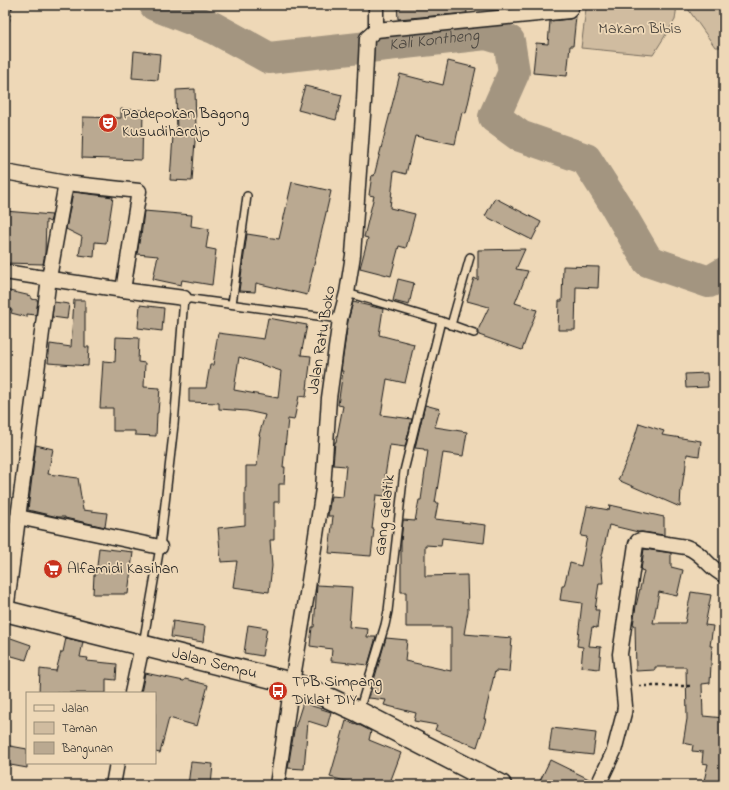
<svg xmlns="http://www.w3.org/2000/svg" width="729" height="790" viewBox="0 0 729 790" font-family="'Indie Flower',sans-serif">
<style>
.green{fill:#d0bca0;stroke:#766c5e}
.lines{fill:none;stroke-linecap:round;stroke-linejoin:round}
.river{stroke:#a39580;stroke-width:32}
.building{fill:#baa991;stroke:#1c1c1c;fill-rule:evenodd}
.service-casing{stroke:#1c1c1c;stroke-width:10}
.minor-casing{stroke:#1c1c1c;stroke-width:17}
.secondary-casing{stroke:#1c1c1c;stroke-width:23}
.path{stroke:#1c1c1c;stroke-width:2.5;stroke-dasharray:3 3;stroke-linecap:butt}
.service{stroke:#eed8b7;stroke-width:7}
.minor{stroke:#eed8b7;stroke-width:14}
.secondary{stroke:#eed8b7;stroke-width:20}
.labels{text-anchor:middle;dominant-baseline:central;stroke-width:3.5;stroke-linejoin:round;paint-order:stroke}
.park-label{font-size:16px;fill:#49443d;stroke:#eed8b7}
.poi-label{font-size:16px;fill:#1c1c1c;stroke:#eed8b7;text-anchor:start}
.street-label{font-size:16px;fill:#1c1c1c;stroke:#eed8b7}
.water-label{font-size:17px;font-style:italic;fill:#4b463f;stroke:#eed8b7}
</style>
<rect width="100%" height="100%" fill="#eed8b7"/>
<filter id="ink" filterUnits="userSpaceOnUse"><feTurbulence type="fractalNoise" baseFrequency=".025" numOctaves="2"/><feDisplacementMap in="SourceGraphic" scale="8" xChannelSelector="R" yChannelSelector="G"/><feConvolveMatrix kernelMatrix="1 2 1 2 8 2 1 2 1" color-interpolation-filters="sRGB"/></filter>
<g filter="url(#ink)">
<g class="green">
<polygon points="591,5 677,5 675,20 653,55 581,48 586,9"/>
<polygon points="689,5 724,5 724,47 715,47 688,9"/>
</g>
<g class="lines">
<path class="river" id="s1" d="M155,5L214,28L269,58L486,34L509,41L514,72L494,117L520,136L586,159L616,206L648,261L709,282L724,273"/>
</g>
<g class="building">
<polygon points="397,5 466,5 467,13 398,19"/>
<polygon points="576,16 573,46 570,46 567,76 533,73 536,43 548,44 550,21 570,19"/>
<polygon points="134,51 160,54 158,80 132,78"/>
<polygon points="448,61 476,68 466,113 462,112 455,144 415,136 406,174 394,171 390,208 415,214 406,248 399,246 391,276 360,268 368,238 364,237 374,196 369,195 372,175 374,176 400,74 443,85"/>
<polygon points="305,86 342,95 336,120 298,110"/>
<polygon points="195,89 196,128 192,181 170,180 173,136 177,136 176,90"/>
<polygon points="121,109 143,110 142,160 82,158 83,117 121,118"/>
<polygon points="292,182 331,191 307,295 256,283 255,292 239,291 247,234 279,239"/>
<polygon points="73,192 113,197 106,243 95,242 94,257 79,255 82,237 66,229"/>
<polygon points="495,198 541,222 532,240 485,216"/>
<polygon points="5,211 52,215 50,222 46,220 45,253 43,264 5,263"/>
<polygon points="144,211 192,215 191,226 209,229 206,248 216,250 212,285 182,280 181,285 153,279 158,256 137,254 140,237 141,237"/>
<polygon points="525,249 516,269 528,271 515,303 537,310 522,350 479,335 479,332 478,330 489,307 467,301 474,278 478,280 478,250"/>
<polygon points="563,266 599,267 598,288 576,287 575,330 558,330 559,301 562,301"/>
<polygon points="398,279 414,283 409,305 393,301"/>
<polygon points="5,290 31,296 31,299 38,300 36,315 27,314 27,317 11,313 12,310 5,309"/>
<polygon points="74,300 85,300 85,347 89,347 88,366 48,363 50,344 71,347"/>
<polygon points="54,302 69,304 67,319 52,317"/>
<polygon points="353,302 383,309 379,335 414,344 405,383 387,379 381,415 412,419 405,447 390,445 385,476 387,476 385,496 376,495 372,529 374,529 371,556 329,553 333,516 328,516 331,496 343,497 346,466 333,465 335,442 336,442 343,406 338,405 343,371 341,371 348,321"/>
<polygon points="140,305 164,308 162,331 138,328"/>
<path d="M268,318L307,325L301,355L311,356L306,397L299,396L294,420L288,419L283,467H285L284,484H279V502H274V540H270L272,566L269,592L233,587L237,561L221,562L218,528L245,525V488H246V466H257L260,436L259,435L265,415L247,411L219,409V403L189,402V388H206L210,365H213L218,333L264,339ZM239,357L281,371L278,398L234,390Z"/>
<polygon points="116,337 139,338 138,362 145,363 144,387 160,388 158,413 157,413 156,436 135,435 135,431 113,431 113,408 100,408 103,361 115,362"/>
<polygon points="707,373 708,387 686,388 685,374"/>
<polygon points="425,405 440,409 435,427 467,432 463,456 443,453 435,503 438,503 435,519 486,525 484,543 442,538 441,546 425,545 425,576 467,575 468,611 464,634 512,638 509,672 495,671 484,719 486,719 477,747 435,730 437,725 414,721 416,713 384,705 386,700 369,698 386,638 407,640 405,661 451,671 451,627 406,627 406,592 401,592 401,543 403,520 415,521 419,500 421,500 428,450 424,450 424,449 415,448"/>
<polygon points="639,423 664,431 662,435 701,441 699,456 687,454 685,473 684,473 682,488 681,488 680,507 618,480 630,453"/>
<polygon points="36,445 53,449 48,474 78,478 83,510 107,513 105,527 65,518 65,517 58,517 28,510"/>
<polygon points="610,505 664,517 664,535 642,532 638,532 609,525 601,560 603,583 599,583 595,610 599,610 597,628 592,627 589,646 601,647 599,669 581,667 583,647 577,646 582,603 560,600 562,586 564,586 570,563 581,566 587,537 581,536 587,506 609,510"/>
<polygon points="99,548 133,552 128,594 93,594 94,575 96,575"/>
<polygon points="644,549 671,553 671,567 683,570 677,596 659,592 653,623 685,623 691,592 711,595 705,625 713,626 710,646 712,646 710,683 702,684 703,716 724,718 724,785 703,785 708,764 702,763 703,752 692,751 693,745 683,743 687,719 686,667 655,667 655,670 636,671 635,625 633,625 636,606 644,571 641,570"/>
<polygon points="317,585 352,587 349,627 368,629 367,637 376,637 368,665 331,661 332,649 310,646 312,627 314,627"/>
<polygon points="173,621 205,626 203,642 171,637"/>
<polygon points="248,625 267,628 262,656 244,653"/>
<polygon points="5,636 31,645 26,660 5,654"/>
<polygon points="66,638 83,642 80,657 88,658 87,661 117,664 116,680 106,679 106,693 39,693 40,669 56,671 61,652 63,652"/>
<polygon points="145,673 184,681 185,679 208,685 197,726 169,718 160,753 155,752 155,693 141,693"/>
<polygon points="304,699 310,702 309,705 331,712 327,727 308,721 304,769 288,768 294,731"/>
<polygon points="346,721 357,724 371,731 369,740 401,753 389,785 349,785 349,782 330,777"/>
<polygon points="552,728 596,733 593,755 549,750"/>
<polygon points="5,745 27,749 27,768 5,764"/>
<polygon points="550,760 591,780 590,785 538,785"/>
<polygon points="191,762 213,764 211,785 188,785"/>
</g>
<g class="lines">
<g class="service-casing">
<g id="service">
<polyline points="347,293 441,321 474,333"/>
<polyline points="232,304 247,196"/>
<polyline points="451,325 470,257"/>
<polyline points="143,644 160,547 174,425 184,298 340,319"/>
<polyline points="359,711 385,625 388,611 404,471 441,321"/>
</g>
</g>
<g class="minor-casing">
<g id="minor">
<polyline points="376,30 569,11 571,9 571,5"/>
<polyline points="5,172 66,183 139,191 123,290"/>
<polyline points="5,272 123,290 184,298"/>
<polyline points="18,517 160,547"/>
<polyline points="6,611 49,278 66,183"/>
<polyline points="132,693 142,646"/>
<polyline points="113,785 117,763"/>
<polyline points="277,785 292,683 307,594 323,489 329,398 340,319 347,293 353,255 364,101 367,38 376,30 376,5"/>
<path d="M598,785L614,751L624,713L625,706L620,654L636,544L638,541L641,540L686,547C703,552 709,569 724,575"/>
</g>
</g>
<g class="secondary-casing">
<g id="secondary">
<path id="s2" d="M5,611L292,683L307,688L359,712L501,785"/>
</g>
</g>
<g class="path">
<polyline points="5,39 12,5"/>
<polyline points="639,686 690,686"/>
</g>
<use href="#service" class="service"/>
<use href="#minor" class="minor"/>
<use href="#secondary" class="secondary"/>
</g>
</g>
<defs>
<g id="theatre-disc" transform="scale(1)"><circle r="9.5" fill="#c8321e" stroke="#eed8b7"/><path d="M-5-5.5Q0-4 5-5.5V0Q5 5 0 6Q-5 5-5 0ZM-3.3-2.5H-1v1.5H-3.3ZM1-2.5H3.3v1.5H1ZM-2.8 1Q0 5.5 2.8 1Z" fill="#fff"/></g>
<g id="supermarket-disc" transform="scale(1)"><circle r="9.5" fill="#c8321e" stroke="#eed8b7"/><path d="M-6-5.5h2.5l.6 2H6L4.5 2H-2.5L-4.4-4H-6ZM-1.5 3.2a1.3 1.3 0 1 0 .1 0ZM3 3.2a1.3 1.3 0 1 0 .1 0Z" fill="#fff"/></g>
<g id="bus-disc" transform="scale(1)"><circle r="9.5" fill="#c8321e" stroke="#eed8b7"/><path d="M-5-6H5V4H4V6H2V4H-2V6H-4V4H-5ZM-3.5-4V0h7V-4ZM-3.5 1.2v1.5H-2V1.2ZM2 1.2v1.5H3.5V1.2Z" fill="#fff"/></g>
</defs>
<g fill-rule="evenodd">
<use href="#theatre-disc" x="108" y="123"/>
<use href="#supermarket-disc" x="53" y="569"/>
<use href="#bus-disc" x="278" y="691"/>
</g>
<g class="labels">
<g class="park-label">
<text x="640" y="29">Makam Bibis</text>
</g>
<g class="poi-label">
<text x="122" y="114">Padepokan Bagong<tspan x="122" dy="18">Kusudihardjo</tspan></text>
<text x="67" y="569">Alfamidi Kasihan</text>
<text x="292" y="682">TPB Simpang<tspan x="292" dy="18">Diklat DIY</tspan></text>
</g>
<g class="street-label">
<text transform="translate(322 340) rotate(-81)">Jalan Ratu Boko</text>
<text transform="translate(385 515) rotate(-83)">Gang Gelatik</text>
<text stroke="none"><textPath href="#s2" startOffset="216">Jalan Sempu</textPath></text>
</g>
<g class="water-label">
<text stroke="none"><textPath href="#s1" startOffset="292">Kali Kontheng</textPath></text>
</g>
</g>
<rect width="729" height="790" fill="none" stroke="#eed8b7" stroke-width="20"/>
<rect x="10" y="10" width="709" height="770" fill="none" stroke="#1c1c1c" stroke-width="1.5" filter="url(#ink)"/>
<rect x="26" y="692" width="130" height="72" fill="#eed8b7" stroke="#9a8d79"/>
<rect x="34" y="705" width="20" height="6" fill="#eed8b7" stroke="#9a8d79"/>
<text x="62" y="712" font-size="12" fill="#1c1c1c">Jalan</text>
<rect x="34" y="722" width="20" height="12" fill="#d0bca0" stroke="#9a8d79"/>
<text x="62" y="732" font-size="12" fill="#1c1c1c">Taman</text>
<rect x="34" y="742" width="20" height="12" fill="#baa991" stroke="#9a8d79"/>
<text x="62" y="752" font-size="12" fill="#1c1c1c">Bangunan</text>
</svg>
